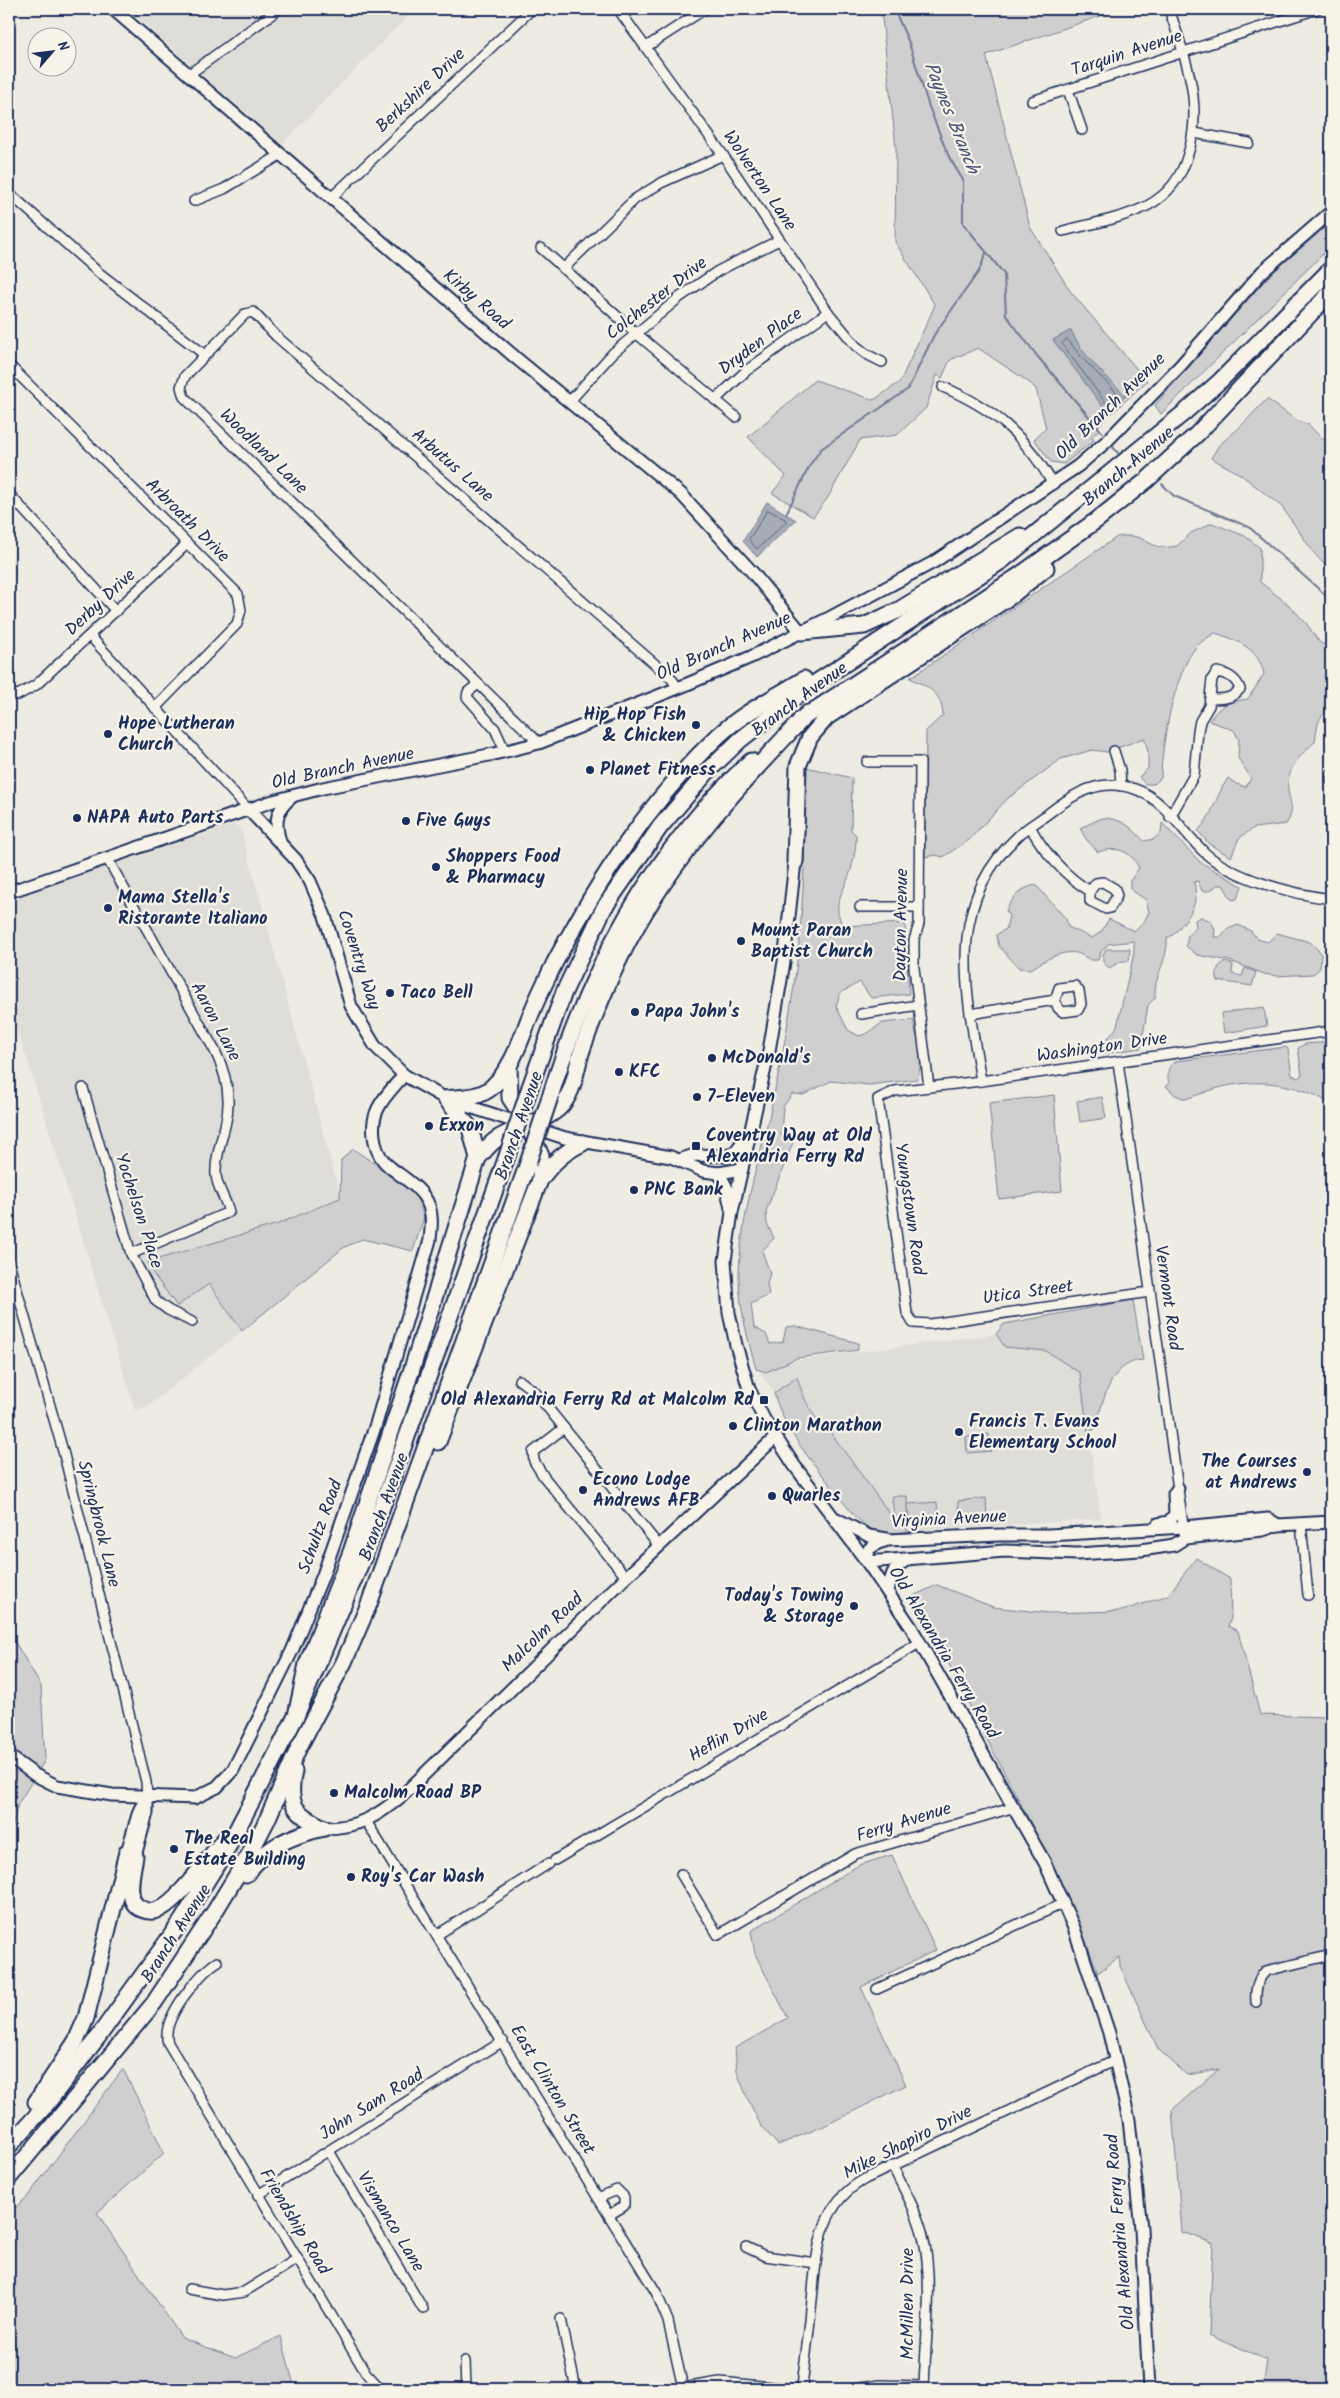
<svg xmlns="http://www.w3.org/2000/svg" width="1340" height="2398" viewBox="0 0 1340 2398" font-family="Kalam,sans-serif">
<style>
.built{fill:#deddd8}
.green{fill:#cfcfcf;stroke:#757f96}
.water{fill:#a6abb5;stroke:#6e7992}
.lines{fill:none;stroke-linecap:round;stroke-linejoin:round}
.shore{stroke:#536181;stroke-width:1}
.stream{stroke:#6e7992;stroke-width:2}
.street-casing{stroke:#1b2f5e;stroke-width:12}
.secondary-casing{stroke:#1b2f5e;stroke-width:15}
.highway-casing{stroke:#1b2f5e;stroke-width:19}
.street{stroke:#f7f3e8;stroke-width:9}
.secondary{stroke:#f7f3e8;stroke-width:11}
.highway{stroke:#f7f3e8;stroke-width:15}
.highway-bridge-casing{stroke:#1b2f5e;stroke-width:19;stroke-linecap:butt}
.highway-bridge{stroke:#f7f3e8;stroke-width:15}
.poi-dot{fill:#1b2f5e;stroke:#f7f3e8;stroke-width:2}
.labels{text-anchor:middle;dominant-baseline:central;stroke-width:4.5;stroke-linejoin:round;paint-order:stroke}
.street-label{font-size:18px;fill:#1b2f5e;stroke:#f7f3e8}
.poi-label{font-size:18px;font-weight:bold;fill:#1b2f5e;stroke:#f7f3e8;text-anchor:start}
.water-label{font-size:19px;font-style:italic;fill:#455478;stroke:#f7f3e8}
</style>
<rect width="100%" height="100%" fill="#eeebe2"/>
<filter id="ink" filterUnits="userSpaceOnUse"><feTurbulence type="fractalNoise" baseFrequency=".02" numOctaves="2"/><feDisplacementMap in="SourceGraphic" scale="10" xChannelSelector="R" yChannelSelector="G"/><feConvolveMatrix kernelMatrix="1 2 1 2 8 2 1 2 1" color-interpolation-filters="sRGB"/></filter>
<g filter="url(#ink)">
<g class="built">
<polygon points="127,9 415,9 282,144"/>
<polygon points="235,824 241,829 341,1198 278,1224 177,1306 209,1284 242,1331 148,1406 135,1410 28,1062 9,1008 9,898"/>
<polygon points="996,1334 1005,1347 1046,1351 1080,1373 1101,1519 908,1531 906,1528 892,1517 831,1433 818,1423 803,1394 797,1377 774,1393 760,1373 775,1366 804,1359"/>
</g>
<g class="green">
<polygon points="881,9 1121,9 986,55 1030,227 1071,292 1147,381 1098,426 1100,429 1091,437 1094,440 1064,464 1051,462 1034,439 1046,428 1036,389 1030,383 978,348 950,360 942,378 937,375 926,408 897,435 860,440 827,499 813,517 772,493 786,476 748,437 815,380 874,400 900,382 935,305 895,242 896,148"/>
<polygon points="1331,222 1331,246 1161,414 1155,405 1269,276"/>
<polygon points="1267,399 1296,420 1309,425 1321,438 1331,443 1331,572 1314,553 1282,507 1240,474 1211,458 1219,445 1239,428"/>
<path d="M1212,523L1245,536L1260,548V582L1289,605L1306,623L1320,643L1331,647V709C1317,715 1317,728 1315,742C1303,752 1289,766 1288,783C1286,799 1298,807 1286,824L1254,828L1239,838L1231,857L1209,844L1198,831C1214,814 1215,797 1228,778L1236,784L1246,787L1251,778L1238,758L1239,740L1234,730L1209,721C1219,705 1229,702 1248,699L1264,674C1259,649 1238,640 1215,633C1209,637 1201,641 1196,647C1175,672 1161,745 1161,778L1154,784H1145L1139,777L1148,768V751L1144,738L1107,752L1092,750L1061,759L1007,799L969,840L943,857L936,855L925,857L926,731L943,715C941,692 930,688 910,678L1117,537C1143,533 1141,542 1160,547C1165,548 1172,547 1177,546L1191,533Z"/>
<path d="M806,767L852,778L851,830L856,835C856,851 853,866 847,881C839,900 833,906 843,926L905,923L909,994L871,998L860,982L840,993L836,1006L848,1030L859,1036L868,1033L882,1023L913,1020C917,1039 925,1060 917,1079L869,1085L831,1081L803,1095L792,1094L783,1107L781,1135L794,1140L766,1211L767,1224L774,1238L762,1251L770,1273L767,1284L769,1295L751,1304L754,1327L766,1334L770,1344L783,1342L786,1327L795,1326L858,1343V1350L797,1358L766,1372L756,1369C748,1339 739,1308 739,1276C740,1220 757,1167 770,1113C777,1081 784,1048 789,1016C804,934 805,850 806,767Z"/>
<path d="M1102,818C1122,818 1131,827 1144,841L1154,839L1161,833L1162,823L1200,862L1242,886L1237,899L1232,900L1223,885H1217L1210,891H1202L1198,881L1194,882C1198,899 1194,909 1184,922C1178,929 1176,934 1167,938C1169,959 1153,976 1155,998L1148,1005L1141,1048L1108,1053L1100,1051C1102,1041 1113,1035 1117,1026L1134,953V941L1108,944L1101,952L1098,960C1089,961 1088,958 1080,954C1064,948 1043,961 1031,969L1019,968L999,946L996,935L1006,929L1009,916L1006,910C1014,896 1020,888 1036,885L1066,919L1068,927L1092,938L1101,932L1109,919L1134,931L1144,922L1149,912L1146,900L1130,889V881L1139,868C1131,850 1116,846 1098,852L1086,839L1080,828Z"/>
<polygon points="1201,917 1211,921 1215,930 1214,937 1221,937 1228,929 1238,925 1251,931 1257,939 1268,942 1277,933 1310,942 1321,953 1320,968 1313,974 1277,976 1264,974 1230,961 1197,955 1186,946 1188,935 1196,928 1195,920"/>
<polygon points="1106,949 1130,949 1129,961 1122,961 1109,968 1103,962 1103,955"/>
<path d="M1225,962L1233,964L1232,974L1242,976L1245,968L1256,972L1252,986L1218,981C1215,974 1217,965 1225,962Z"/>
<polygon points="1264,1007 1267,1026 1224,1033 1221,1013"/>
<path d="M1331,1042V1104C1297,1082 1257,1078 1218,1088C1207,1091 1196,1096 1185,1099L1175,1095L1166,1086L1169,1084C1167,1073 1166,1067 1177,1061L1286,1047L1288,1049L1292,1075L1298,1078L1302,1075L1298,1048L1305,1044Z"/>
<polygon points="1054,1095 1062,1191 999,1199 989,1103"/>
<polygon points="1102,1097 1106,1118 1080,1122 1077,1101"/>
<polygon points="353,1149 384,1170 416,1196 424,1217 413,1251 362,1239 343,1248 242,1331 209,1284 177,1306 151,1271 148,1262 278,1224 340,1198 341,1160"/>
<path d="M1133,1300L1143,1360C1109,1362 1103,1403 1095,1429L1088,1432L1080,1373L1046,1351L1005,1347L996,1334L1004,1324Z"/>
<path d="M797,1377C804,1400 812,1418 831,1433L892,1517L906,1528L908,1531C896,1534 880,1534 870,1528C855,1520 845,1504 835,1491C811,1460 785,1432 774,1393Z"/>
<polygon points="989,1434 991,1451 967,1453 966,1437"/>
<path d="M892,1496H907V1524C893,1519 893,1510 892,1496Z"/>
<polygon points="986,1498 987,1517 959,1519 958,1501"/>
<polygon points="937,1502 938,1521 909,1523 908,1504"/>
<polygon points="1324,1550 1331,1550 1331,1676"/>
<path d="M1196,1558L1230,1579L1231,1618L1228,1626L1238,1631L1260,1715L1327,1717L1331,1745V2389H1263L1267,2360L1209,2335L1213,2243L1182,2232L1172,2110L1219,2069L1187,2075L1158,2049L1120,1966L1119,1957L1098,1973C1067,1888 1024,1810 982,1730C959,1685 938,1640 913,1596L937,1585L993,1607L1049,1613L1122,1611L1168,1595Z"/>
<polygon points="9,1632 41,1686 45,1760 18,1804 9,1839"/>
<polygon points="892,1855 936,1950 861,1987 906,2085 824,2126 778,2145 761,2126 747,2097 737,2072 735,2048 788,2018 755,1954 751,1931 859,1865"/>
<polygon points="123,2069 164,2153 97,2213 182,2338 235,2358 281,2336 295,2389 9,2389 9,2214 28,2196"/>
</g>
<g class="water">
<path d="M1071,330C1082,357 1107,376 1126,396L1106,411L1053,340Z"/>
<polygon points="767,502 796,520 757,557 743,541"/>
</g>
<g class="lines">
<g class="shore">
<polygon points="1067,339 1083,359 1117,393 1116,397 1108,403 1105,402 1062,344"/>
<polygon points="768,510 785,519 786,522 757,549 749,540"/>
</g>
<g class="stream">
<polyline points="894,9 909,43 929,107 949,157 963,180 963,223 1004,274 1006,315 1038,357 1102,432"/>
<polyline points="1112,446 1118,453"/>
<polyline points="1162,484 1174,496 1249,527 1331,600"/>
<polyline points="786,514 810,465 821,449 908,389 934,335 979,271 986,253"/>
<polyline points="9,1708 14,1725 9,1741"/>
</g>
<g class="street-casing">
<g id="street">
<polyline points="618,9 723,155 828,312 856,346 866,354 882,362"/>
<polyline points="646,47 705,9"/>
<polyline points="188,75 279,9"/>
<polyline points="1068,90 1082,130"/>
<polyline points="1032,101 1317,9"/>
<polyline points="1194,133 1249,143"/>
<polyline points="9,193 98,272 205,355"/>
<polyline points="332,197 532,9"/>
<polyline points="194,201 224,189 280,155"/>
<path d="M1063,231C1090,224 1121,219 1147,206C1168,195 1182,176 1188,154C1204,103 1185,57 1169,9"/>
<polyline points="541,248 637,334 736,417"/>
<polyline points="563,269 635,199 661,183 723,155"/>
<polyline points="9,365 238,594 241,610 237,624 155,708"/>
<path d="M943,387C995,409 1025,436 1053,484"/>
<polyline points="715,400 746,371 828,312"/>
<polyline points="569,402 613,353 680,297 718,271 779,240"/>
<polyline points="9,494 116,611"/>
<polyline points="90,636 248,809"/>
<polyline points="478,684 468,692 467,697 495,729 505,751"/>
<polyline points="9,694 18,695 36,685 187,544"/>
<polyline points="539,743 184,397 181,387 185,376 245,314 253,312 276,336 671,678 678,688"/>
<polyline points="1114,751 1120,770 1121,786"/>
<polyline points="867,762 920,762 919,924 914,940 914,968 929,1087"/>
<polyline points="1331,774 1331,780"/>
<path d="M1170,817L1194,775L1198,731L1200,721L1209,706L1212,679L1217,672C1228,674 1236,678 1240,689C1232,699 1223,699 1211,699"/>
<path d="M1031,828C1043,851 1067,878 1090,891L1096,883L1103,882L1115,889L1117,896L1110,908L1106,909L1090,901V891"/>
<path d="M107,858L215,1051C227,1075 232,1100 225,1126C221,1142 215,1159 216,1175C217,1188 226,1199 229,1212L131,1254"/>
<polyline points="860,907 919,907"/>
<polyline points="861,1014 918,1005"/>
<polyline points="970,1014 1055,1000 1059,988 1075,986 1079,991 1081,1004 1078,1010 1063,1012 1058,1008 1055,1000"/>
<polyline points="1118,1062 1184,1532"/>
<path d="M981,1081C967,993 943,905 1018,836C1027,827 1039,821 1049,813C1075,793 1100,777 1135,789C1164,799 1183,832 1204,852C1233,879 1293,894 1331,899"/>
<polyline points="83,1088 131,1254 156,1301 168,1310 192,1322"/>
<polyline points="9,1262 63,1451 126,1701 146,1782 147,1796"/>
<polyline points="1150,1292 930,1324 913,1323 907,1313 878,1099 895,1091 981,1081 1331,1031"/>
<polyline points="519,1380 535,1392 659,1546"/>
<polyline points="564,1428 533,1452 534,1461 544,1477 626,1577"/>
<polyline points="1301,1523 1308,1595"/>
<polyline points="366,1821 656,2292 668,2321 683,2388"/>
<polyline points="555,1860 921,1642"/>
<polyline points="681,1874 718,1935 855,1854 1015,1807"/>
<polyline points="437,1935 548,1864"/>
<path d="M217,1962C199,1973 160,2020 168,2043L366,2373L381,2389"/>
<polyline points="877,1989 1064,1903"/>
<path d="M1256,2002C1255,1989 1257,1979 1266,1971L1331,1955"/>
<polyline points="329,2151 423,2309"/>
<path d="M892,2165C903,2188 917,2211 923,2236C934,2280 925,2343 924,2389"/>
<polyline points="258,2195 503,2041"/>
<polyline points="598,2198 617,2190 624,2197 624,2206 609,2215"/>
<polyline points="746,2247 765,2256 816,2263"/>
<polyline points="189,2289 223,2295 244,2292 297,2259"/>
<polyline points="561,2319 576,2389"/>
<polyline points="465,2361 466,2389"/>
<polyline points="677,2389 720,2382 793,2389"/>
<path d="M802,2389C804,2363 809,2336 811,2309C817,2259 815,2206 865,2179L1116,2060"/>
<polyline points="854,2389 879,2385 924,2386"/>
</g>
</g>
<g class="secondary-casing">
<g id="secondary">
<polyline points="113,9 516,358 681,494 753,573 801,632"/>
<polyline points="248,809 296,860 310,881 325,916 351,1006 375,1046 404,1075 446,1099 565,1138 671,1157 703,1171 719,1173 742,1169"/>
<path d="M280,841C274,822 276,809 293,796"/>
<polyline points="795,862 784,962 769,1051 732,1212 725,1261 729,1313 736,1345 749,1389 764,1419 794,1465 867,1562 911,1627 1045,1863 1074,1928 1109,2033 1129,2120 1141,2228 1149,2389"/>
<polyline points="9,892 273,801 323,788 494,754 539,743 678,688 751,657 827,619 934,562 1078,466 1107,441 1181,365 1262,272 1331,212"/>
<polyline points="679,1160 694,1155 727,1156 736,1151 747,1135"/>
<polyline points="719,1173 726,1186 731,1208"/>
<polyline points="837,1519 869,1536 887,1539"/>
<polyline points="1158,1524 1169,1522 1175,1514 1174,1494 1178,1488"/>
<polyline points="1278,1525 1268,1519 1184,1527 1049,1535 1000,1535 888,1540 878,1543 869,1549 867,1562 1005,1551 1077,1554 1141,1550 1174,1545 1185,1538 1263,1530 1278,1525 1331,1522"/>
<path d="M888,1592C891,1576 892,1568 907,1560"/>
<path d="M9,1756L35,1775L57,1786L112,1795L195,1798L217,1787L233,1770L292,1651L323,1575L376,1424L430,1240C431,1228 433,1217 429,1206C423,1189 405,1179 391,1168C383,1162 377,1153 375,1142C368,1111 385,1097 404,1075"/>
<path d="M324,1828C359,1828 378,1816 404,1794L626,1577L775,1438"/>
<polyline points="127,1852 139,1811 146,1798"/>
<polyline points="135,1856 147,1813 147,1796"/>
</g>
</g>
<g class="highway-casing">
<g id="highway">
<polyline points="801,632 864,626 897,611 1020,536"/>
<polyline points="801,719 1017,577 1097,520 1147,480 1198,433 1331,292"/>
<polyline points="795,862 798,766 810,737 827,717 1011,596 1046,568"/>
<polyline points="509,1066 510,1098 528,1125 541,1156 540,1180"/>
<polyline points="530,1087 564,992 604,908 660,827 708,771 740,740 803,691 1003,560 1185,412 1220,381 1331,269"/>
<path d="M551,1094C591,965 651,853 751,761"/>
<path d="M446,1099C462,1097 480,1098 492,1087C513,1068 521,1038 531,1014C538,996 547,979 555,962C599,879 650,800 719,735C744,712 776,697 804,679"/>
<polyline points="446,1099 470,1128 478,1158"/>
<path d="M438,1442L540,1180C552,1163 564,1152 583,1143"/>
<path d="M296,1716L307,1664L351,1552L411,1372L478,1158C484,1152 490,1143 497,1139C515,1127 541,1124 558,1109C576,1092 575,1068 583,1047C596,1011 610,976 628,942C674,855 740,784 808,713"/>
<path d="M294,1771C287,1805 294,1813 324,1828"/>
<path d="M135,1856C133,1870 123,1903 142,1909C149,1912 153,1912 160,1909C182,1897 208,1857 226,1838"/>
<path d="M246,1874C268,1846 289,1836 324,1828"/>
<polyline points="36,2102 76,2041 86,2018 127,1852"/>
<polyline points="9,2146 46,2105 98,2037 181,1922 229,1845 296,1716 368,1546 506,1159"/>
<polyline points="9,2178 154,2003 215,1911 249,1855 267,1820 299,1747 344,1662 369,1604 528,1163"/>
</g>
</g>
<use href="#street" class="street"/>
<use href="#secondary" class="secondary"/>
<use href="#highway" class="highway"/>
<g class="highway-bridge-casing">
<g id="highway-bridge">
<polyline points="506,1159 530,1087"/>
<polyline points="528,1163 551,1094"/>
</g>
</g>
<use href="#highway-bridge" class="highway-bridge"/>
</g>
</g>
<g class="poi-dot">
<circle cx="696" cy="725" r="5"/>
<circle cx="108" cy="734" r="5"/>
<circle cx="590" cy="770" r="5"/>
<circle cx="77" cy="818" r="5"/>
<circle cx="406" cy="821" r="5"/>
<circle cx="436" cy="867" r="5"/>
<circle cx="108" cy="908" r="5"/>
<circle cx="741" cy="941" r="5"/>
<circle cx="390" cy="993" r="5"/>
<circle cx="635" cy="1012" r="5"/>
<circle cx="712" cy="1058" r="5"/>
<circle cx="619" cy="1072" r="5"/>
<circle cx="697" cy="1097" r="5"/>
<circle cx="429" cy="1126" r="5"/>
<rect x="691" y="1141" width="10" height="10" rx="2.5"/>
<circle cx="634" cy="1190" r="5"/>
<rect x="759" y="1395" width="10" height="10" rx="2.5"/>
<circle cx="733" cy="1426" r="5"/>
<circle cx="959" cy="1432" r="5"/>
<circle cx="1307" cy="1472" r="5"/>
<circle cx="583" cy="1490" r="5"/>
<circle cx="772" cy="1496" r="5"/>
<circle cx="854" cy="1606" r="5"/>
<circle cx="334" cy="1793" r="5"/>
<circle cx="174" cy="1849" r="5"/>
<circle cx="351" cy="1877" r="5"/>
</g>
<g class="labels">
<g class="street-label">
<text transform="translate(1127 54) rotate(-18)">Tarquin Avenue</text>
<text transform="translate(421 91) rotate(-43)">Berkshire Drive</text>
<text transform="translate(759 181) rotate(56)">Wolverton Lane</text>
<text transform="translate(657 299) rotate(-38)">Colchester Drive</text>
<text transform="translate(476 300) rotate(41)">Kirby Road</text>
<text transform="translate(761 342) rotate(-37)">Dryden Place</text>
<text transform="translate(1111 407) rotate(-44)">Old Branch Avenue</text>
<text transform="translate(263 452) rotate(44)">Woodland Lane</text>
<text transform="translate(452 466) rotate(41)">Arbutus Lane</text>
<text transform="translate(1129 467) rotate(-40)">Branch Avenue</text>
<text transform="translate(187 521) rotate(45)">Arbroath Drive</text>
<text transform="translate(101 603) rotate(-43)">Derby Drive</text>
<text transform="translate(724 647) rotate(-24)">Old Branch Avenue</text>
<text transform="translate(800 700) rotate(-36)">Branch Avenue</text>
<text transform="translate(343 769) rotate(-12)">Old Branch Avenue</text>
<text transform="translate(902 925) rotate(-89)">Dayton Avenue</text>
<text transform="translate(358 960) rotate(72)">Coventry Way</text>
<text transform="translate(215 1022) rotate(62)">Aaron Lane</text>
<text transform="translate(1102 1048) rotate(-8)">Washington Drive</text>
<text transform="translate(520 1126) rotate(-71)">Branch Avenue</text>
<text transform="translate(909 1209) rotate(82)">Youngstown Road</text>
<text transform="translate(138 1211) rotate(72)">Yochelson Place</text>
<text transform="translate(1028 1293) rotate(-8)">Utica Street</text>
<text transform="translate(1167 1298) rotate(82)">Vermont Road</text>
<text transform="translate(385 1507) rotate(-70)">Branch Avenue</text>
<text transform="translate(949 1520) rotate(-3)">Virginia Avenue</text>
<text transform="translate(98 1524) rotate(76)">Springbrook Lane</text>
<text transform="translate(321 1527) rotate(-70)">Schultz Road</text>
<text transform="translate(543 1633) rotate(-44)">Malcolm Road</text>
<text transform="translate(943 1653) rotate(59)">Old Alexandria Ferry Road</text>
<text transform="translate(729 1736) rotate(-30)">Heflin Drive</text>
<text transform="translate(904 1823) rotate(-17)">Ferry Avenue</text>
<text transform="translate(177 1934) rotate(-57)">Branch Avenue</text>
<text transform="translate(552 2090) rotate(59)">East Clinton Street</text>
<text transform="translate(372 2105) rotate(-32)">John Sam Road</text>
<text transform="translate(908 2143) rotate(-27)">Mike Shapiro Drive</text>
<text transform="translate(294 2222) rotate(59)">Friendship Road</text>
<text transform="translate(390 2222) rotate(59)">Vismanco Lane</text>
<text transform="translate(1121 2232) rotate(-95)">Old Alexandria Ferry Road</text>
<text transform="translate(908 2304) rotate(-90)">McMillen Drive</text>
</g>
<g class="poi-label">
<text x="686" y="715" text-anchor="end">Hip Hop Fish<tspan x="686" dy="21">&amp; Chicken</tspan></text>
<text x="118" y="724">Hope Lutheran<tspan x="118" dy="21">Church</tspan></text>
<text x="600" y="770">Planet Fitness</text>
<text x="87" y="818">NAPA Auto Parts</text>
<text x="416" y="821">Five Guys</text>
<text x="446" y="857">Shoppers Food<tspan x="446" dy="21">&amp; Pharmacy</tspan></text>
<text x="118" y="898">Mama Stella's<tspan x="118" dy="21">Ristorante Italiano</tspan></text>
<text x="751" y="931">Mount Paran<tspan x="751" dy="21">Baptist Church</tspan></text>
<text x="400" y="993">Taco Bell</text>
<text x="645" y="1012">Papa John's</text>
<text x="722" y="1058">McDonald's</text>
<text x="629" y="1072">KFC</text>
<text x="707" y="1097">7-Eleven</text>
<text x="439" y="1126">Exxon</text>
<text x="706" y="1136">Coventry Way at Old<tspan x="706" dy="21">Alexandria Ferry Rd</tspan></text>
<text x="644" y="1190">PNC Bank</text>
<text x="754" y="1400" text-anchor="end">Old Alexandria Ferry Rd at Malcolm Rd</text>
<text x="969" y="1422">Francis T. Evans<tspan x="969" dy="21">Elementary School</tspan></text>
<text x="743" y="1426">Clinton Marathon</text>
<text x="1297" y="1462" text-anchor="end">The Courses<tspan x="1297" dy="21">at Andrews</tspan></text>
<text x="593" y="1480">Econo Lodge<tspan x="593" dy="21">Andrews AFB</tspan></text>
<text x="782" y="1496">Quarles</text>
<text x="844" y="1596" text-anchor="end">Today's Towing<tspan x="844" dy="21">&amp; Storage</tspan></text>
<text x="344" y="1793">Malcolm Road BP</text>
<text x="184" y="1839">The Real<tspan x="184" dy="21">Estate Building</tspan></text>
<text x="361" y="1877">Roy's Car Wash</text>
</g>
<g class="water-label">
<text transform="translate(951 118) rotate(68)">Paynes Branch</text>
</g>
</g>
<rect width="1340" height="2398" fill="none" stroke="#f7f3e8" stroke-width="30"/>
<rect x="15" y="15" width="1310" height="2368" fill="none" stroke="#1b2f5e" stroke-width="2" filter="url(#ink)"/>
<g transform="translate(52 52) rotate(62)"><circle r="24" fill="#f7f3e8" stroke="#9fa5b1"/>
<path d="M0-4L9 19L0 12L-9 19Z" fill="#1b2f5e"/>
<text y="-8" font-size="14" font-weight="bold" text-anchor="middle" fill="#1b2f5e">N</text>
</g>
</svg>
